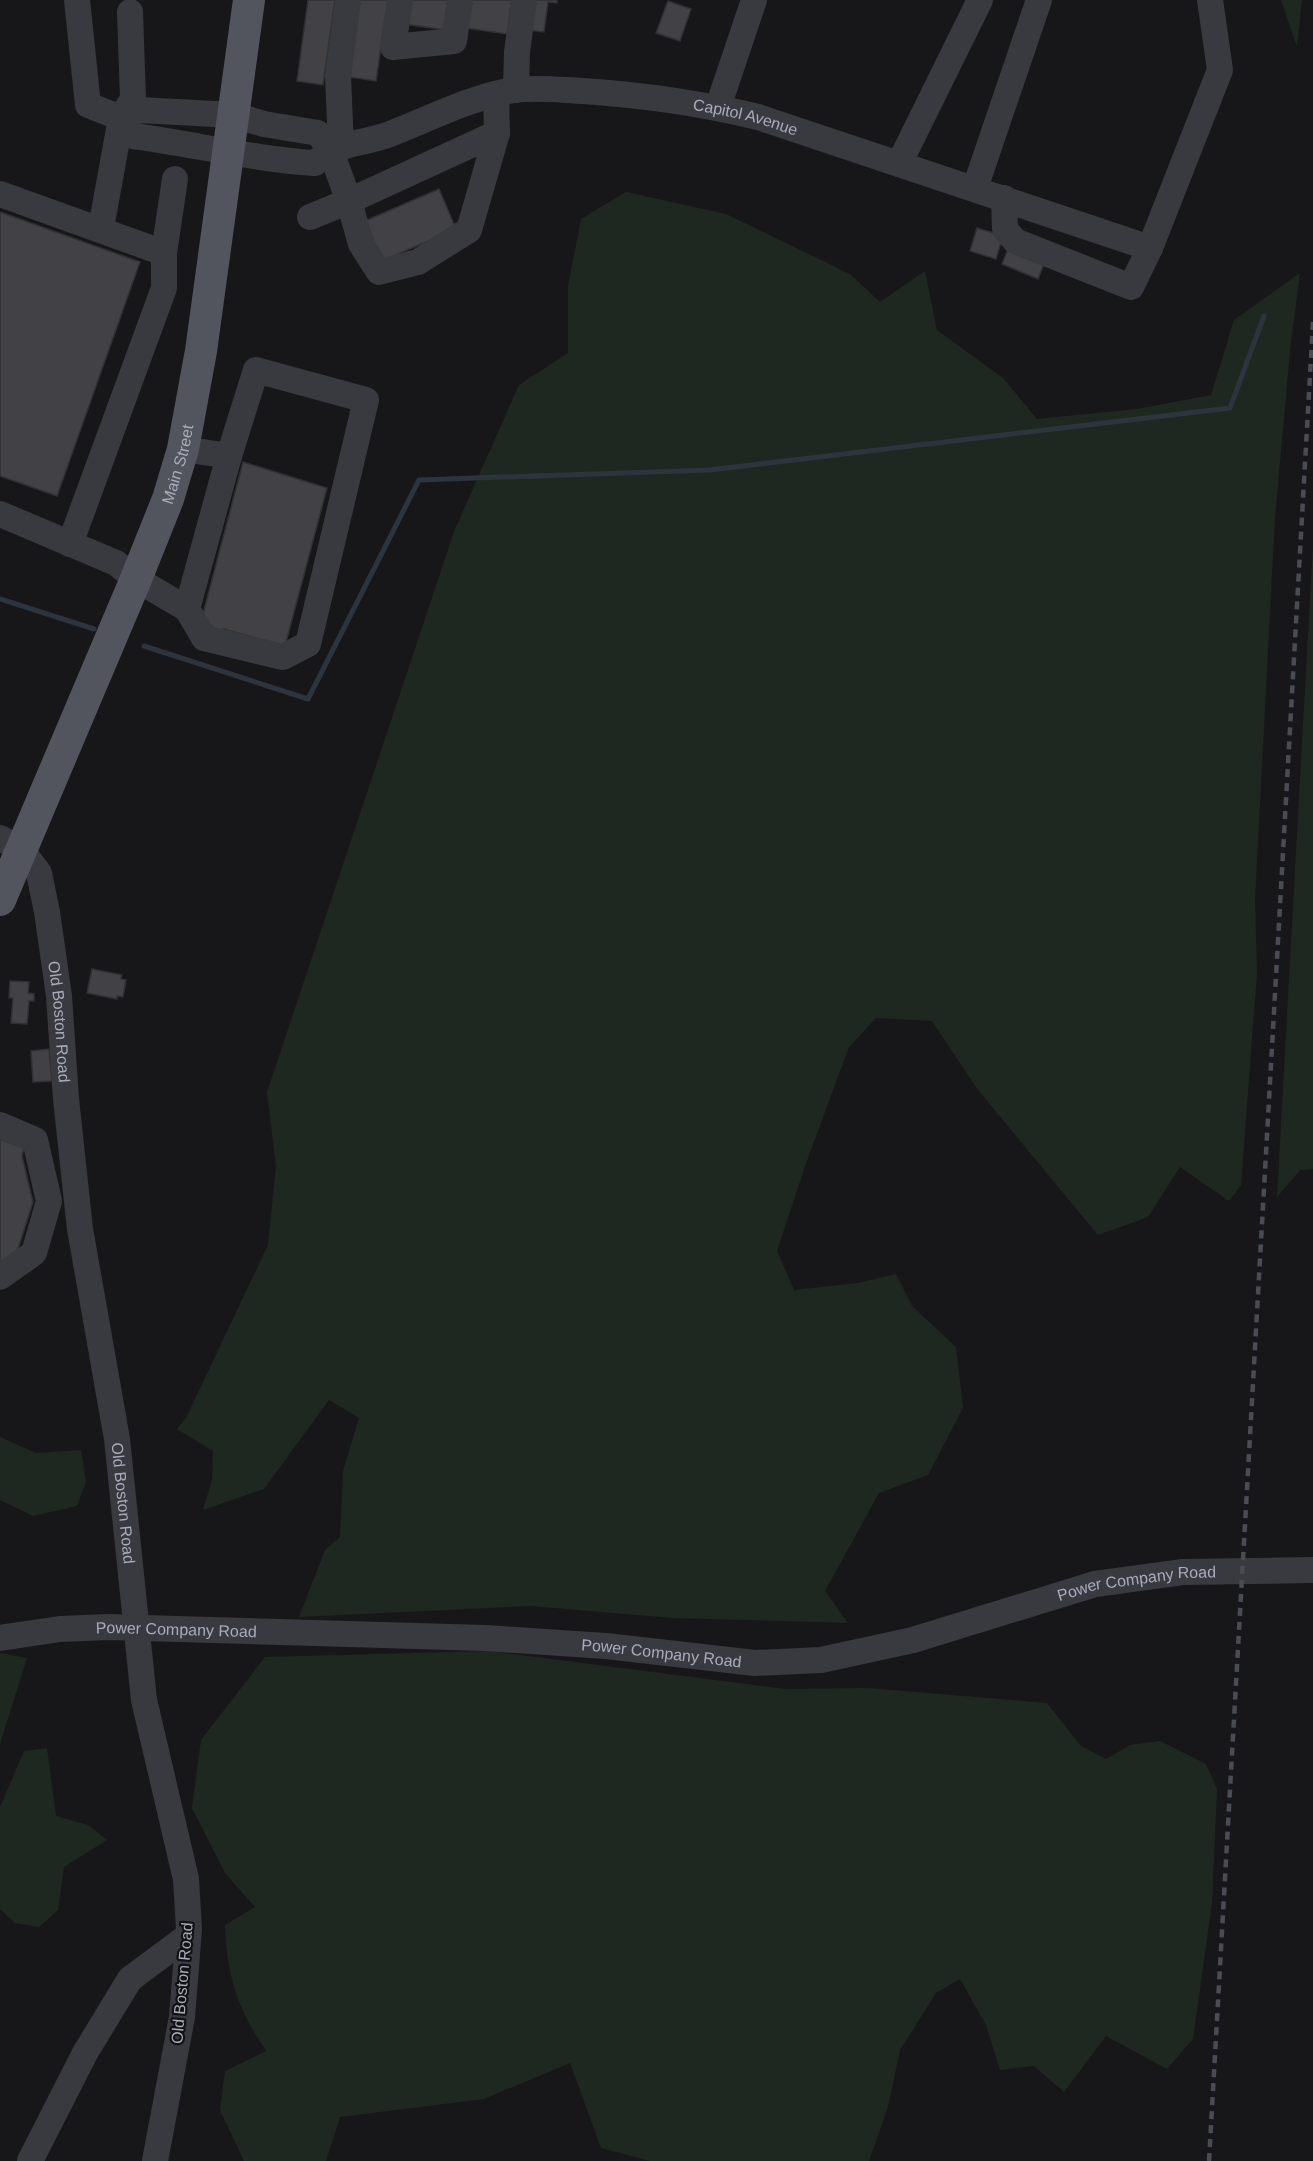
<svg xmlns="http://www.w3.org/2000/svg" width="1313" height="2161" viewBox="0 0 1313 2161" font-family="Arial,sans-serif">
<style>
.green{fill:#1e2820}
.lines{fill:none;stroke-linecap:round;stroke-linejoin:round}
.stream{stroke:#2c353e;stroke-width:5}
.building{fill:#414146;stroke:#313135;stroke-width:1.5}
.minor{stroke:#393a40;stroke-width:26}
.major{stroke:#53555e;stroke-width:32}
.rail{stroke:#4a4c54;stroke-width:4.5;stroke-dasharray:8 6;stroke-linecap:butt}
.labels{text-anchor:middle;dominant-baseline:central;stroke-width:4.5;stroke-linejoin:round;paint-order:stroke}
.street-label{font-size:16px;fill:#a8acba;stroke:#121214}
</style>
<rect width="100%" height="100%" fill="#171719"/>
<g class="green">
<polygon points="1281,0 1302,0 1297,47"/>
<polygon points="626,192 726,214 850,274 880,302 925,271 937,330 1003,378 1037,419 1137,409 1211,395 1234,320 1300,273 1291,341 1275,517 1255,899 1257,973 1241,1185 1229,1201 1180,1167 1148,1217 1098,1235 978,1090 932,1021 876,1018 849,1047 805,1166 777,1251 794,1290 858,1283 896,1274 912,1306 956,1347 963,1408 928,1475 879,1493 825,1591 848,1623 672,1618 531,1606 299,1617 325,1550 340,1537 343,1471 359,1418 329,1400 264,1489 203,1510 212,1480 213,1451 177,1429 186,1418 268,1245 276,1166 267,1092 455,529 519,385 568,353 568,286 581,219"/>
<polygon points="1313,545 1313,1169 1300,1170 1277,1197"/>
<polygon points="0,1437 36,1453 81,1450 86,1482 77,1506 33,1516 0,1500"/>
<path d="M489,1651L785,1689L867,1688L1047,1703L1081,1746L1106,1759L1130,1745L1160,1741L1206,1764L1217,1789L1212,1903L1193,2039L1167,2069L1106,2036L1064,2092L1034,2066L1000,2070L986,2025L960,1979L936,1993L900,2050L888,2107L869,2161H650L601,2148L570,2063L484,2099L340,2117L326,2161H244L220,2110L225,2071L266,2051C237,2008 227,1976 225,1925L255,1907L225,1873L192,1808L201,1740L265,1657Z"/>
<polygon points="0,1653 27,1658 0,1744"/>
<polygon points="47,1748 56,1816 88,1825 107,1840 64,1867 58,1910 39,1927 15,1923 0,1909 0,1807 24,1751"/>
</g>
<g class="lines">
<g class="stream">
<polyline points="0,599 94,629"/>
<polyline points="144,646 308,699 419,480 710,470 1230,408 1264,316"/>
</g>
</g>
<g class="building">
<polygon points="308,0 335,0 323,85 297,81"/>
<polygon points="354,0 388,0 376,81 343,76"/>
<polygon points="407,0 449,0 445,30 404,24"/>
<polygon points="470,0 512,0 507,34 466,28"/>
<polygon points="532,0 557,0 557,3 548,2 544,32 528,30"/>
<polygon points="668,1 691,9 680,41 656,33"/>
<polygon points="439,189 456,229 382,261 365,221"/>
<polygon points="0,212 140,262 57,496 0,476"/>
<polygon points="977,228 1003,236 996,259 970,251"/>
<polygon points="1008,249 1044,264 1038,279 1002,264"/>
<polygon points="243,462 327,488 285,646 223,629 221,633 211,630 212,626 208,625 203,614"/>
<polygon points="92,969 122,975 121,979 126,980 123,997 117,996 117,999 87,993"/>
<polygon points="10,981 29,982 28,993 34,994 34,1001 29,1001 27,1024 11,1023 13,998 9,998"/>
<polygon points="49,1049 52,1081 33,1082 31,1051"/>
<polygon points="0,1139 24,1148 22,1156 33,1202 17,1252 0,1262"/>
</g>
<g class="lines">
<g class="minor">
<path id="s1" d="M77,0L88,105L121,118L133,136C194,144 253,159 315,163C339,141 361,145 390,134C431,118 471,97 514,90C537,87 560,90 583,91C642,95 700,103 758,117L1150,248"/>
<polyline points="400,0 393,47 454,41 460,0"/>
<polyline points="516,90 517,52 524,0"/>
<polyline points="718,107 754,0"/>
<polyline points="121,118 139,110 234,115 264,124 318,133 330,149 349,201 497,133 496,94"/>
<polyline points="341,146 338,76 348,0"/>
<polyline points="899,164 980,0"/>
<polyline points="975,188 1039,0"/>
<polyline points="0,194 164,253 164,288 70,544"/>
<polyline points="1004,198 1005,229 1015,241 1131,287 1150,248 1220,70 1210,0"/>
<polyline points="310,217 349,201 361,244 379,272 418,262 469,230 497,133"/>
<polyline points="101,228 121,118 133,99 130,12"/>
<polyline points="164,253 175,179"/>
<polyline points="0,514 116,563 136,579 187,609 229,456 183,449"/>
<polyline points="187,609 204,638 283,657 308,644 366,400 256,370 229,456"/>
<path id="s2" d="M0,838L21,849L39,873L47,912L59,996L66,1099L80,1229L117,1439L144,1700L186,1879L189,1929L182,2017L155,2161"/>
<polyline points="0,1125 35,1140 49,1201 34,1253 0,1277"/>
<path id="s3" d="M0,1638L60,1629L108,1627L485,1638L606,1646L755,1663L821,1660L913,1640L1095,1584L1183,1572L1313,1570"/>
<polyline points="30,2161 85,2053 130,1979 188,1936"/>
</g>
<path class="major" id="s4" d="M0,900L136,579L168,499L183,449L201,351L249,0"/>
<polyline class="rail" points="1209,2161 1313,322"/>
</g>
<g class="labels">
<g class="street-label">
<text stroke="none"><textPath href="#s1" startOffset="794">Capitol Avenue</textPath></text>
<text stroke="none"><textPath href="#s4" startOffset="471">Main Street</textPath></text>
<text stroke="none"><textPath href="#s2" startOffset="204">Old Boston Road</textPath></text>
<text stroke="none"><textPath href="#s2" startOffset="690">Old Boston Road</textPath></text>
<text stroke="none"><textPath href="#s3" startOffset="1149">Power Company Road</textPath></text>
<text stroke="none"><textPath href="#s3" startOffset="177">Power Company Road</textPath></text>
<text stroke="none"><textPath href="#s3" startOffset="663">Power Company Road</textPath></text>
<text transform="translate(182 1983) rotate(-85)">Old Boston Road</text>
</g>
</g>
</svg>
